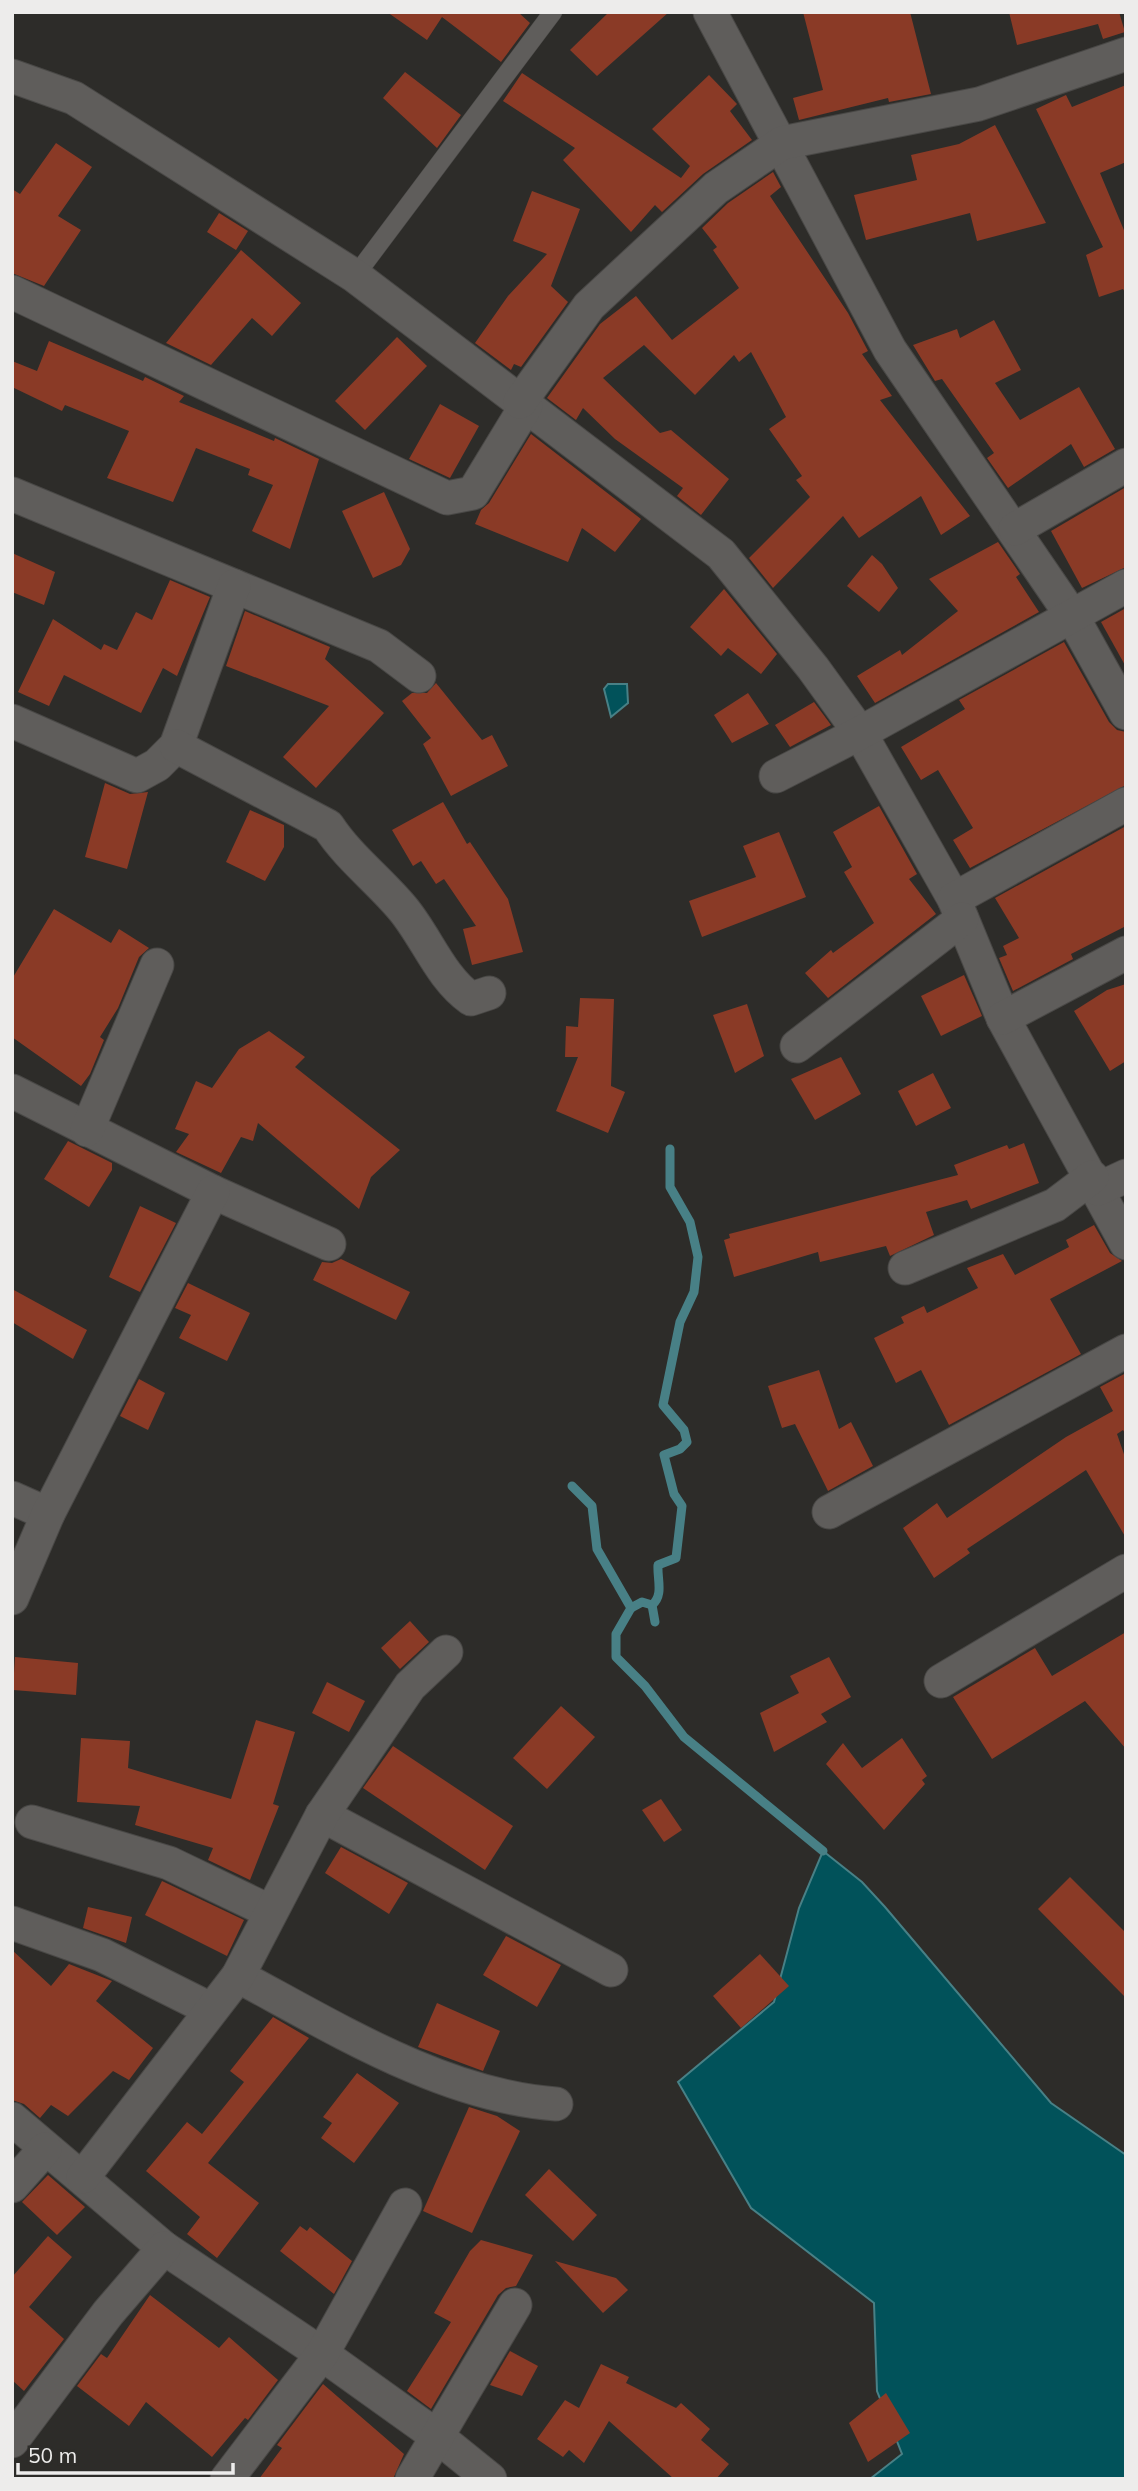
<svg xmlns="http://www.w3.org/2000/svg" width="1138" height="2491" viewBox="0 0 1138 2491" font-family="Mulish,sans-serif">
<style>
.water{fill:#01525a;stroke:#488086;stroke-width:2}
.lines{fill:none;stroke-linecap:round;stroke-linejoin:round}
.stream{stroke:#488086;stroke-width:9}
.building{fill:#8a3a26}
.service-casing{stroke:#494846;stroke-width:19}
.minor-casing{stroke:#494846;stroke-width:35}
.service{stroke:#5f5d5b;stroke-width:18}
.minor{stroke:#5f5d5b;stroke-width:33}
</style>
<rect width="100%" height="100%" fill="#2d2c29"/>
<g class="water">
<polygon points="608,684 627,684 628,703 611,717 604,689"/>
<polygon points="823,1851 862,1882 885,1907 1051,2103 1126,2155 1126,2479 870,2479 902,2454 877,2391 874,2303 751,2208 678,2082 774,2002 799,1908"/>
</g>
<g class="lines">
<g class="stream">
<polyline points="572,1486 592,1506 597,1549 631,1608 616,1634 616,1657 645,1686 684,1737 823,1851"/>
<polyline points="652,1605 655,1622"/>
<path d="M631,1608L642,1602L652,1605C664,1595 657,1579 658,1565L676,1558L682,1506L674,1494L664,1455L680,1449L687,1442L684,1430L663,1405L680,1322L694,1292L698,1257L690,1222L670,1187V1149"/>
</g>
</g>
<g class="building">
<polygon points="387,12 518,12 530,23 501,62 442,17 427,40"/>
<polygon points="609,12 669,12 597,76 570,50"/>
<polygon points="803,12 910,12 931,94 889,102 888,98 799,120 793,98 823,90"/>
<polygon points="1009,12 1119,12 1125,32 1103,39 1098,24 1017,45"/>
<polygon points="405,72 461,115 437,148 383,98"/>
<polygon points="522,73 681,178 690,166 652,129 709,75 737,104 730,111 752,140 703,174 662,212 655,205 631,232 563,160 575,148 503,101"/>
<polygon points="1126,85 1126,162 1100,173 1126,235 1126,294 1123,289 1099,297 1086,255 1103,247 1036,109 1066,95 1072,107"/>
<polygon points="995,125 1046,223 977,241 970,213 866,240 854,195 917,180 911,155 959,144"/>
<polygon points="56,143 92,167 58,216 81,230 44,286 12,273 12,189 20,194"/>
<polygon points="773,172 781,187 770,196 848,313 868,351 862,354 892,396 880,400 970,516 941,535 921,496 859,538 843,516 773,588 749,558 810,497 796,480 802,476 769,429 786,417 751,352 739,362 734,355 695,395 644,345 603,378 660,433 671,430 729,479 701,515 677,496 683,488 615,439 583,408 576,420 547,398 600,324 636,296 672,340 739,288 713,250 717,247 702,228 728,203"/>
<polygon points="532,191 580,209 551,286 568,302 521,367 514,364 511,370 475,343 508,296 547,254 513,241"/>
<polygon points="219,213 248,231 236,250 207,232"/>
<polygon points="241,250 301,303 272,336 252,318 211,365 166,343"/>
<polygon points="994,320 1021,370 995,383 1020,420 1079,387 1115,449 1084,467 1071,444 1008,488 987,458 994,453 942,379 935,381 913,345 957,329 960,338"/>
<polygon points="397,337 427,366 365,430 335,401"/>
<polygon points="49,341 143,381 145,377 184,396 179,402 274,441 275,438 319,459 290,549 252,531 273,485 248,475 250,469 196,448 173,502 107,478 129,431 65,405 62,411 12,387 12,361 37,371"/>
<polygon points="440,404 479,426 450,478 409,459"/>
<polygon points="531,434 641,519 615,552 582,528 568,562 475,524 481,510 489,503"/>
<polygon points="1126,487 1126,567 1082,588 1051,531"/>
<polygon points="384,492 410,549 401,565 373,578 342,511"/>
<polygon points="998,542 1020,574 1016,577 1039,612 875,703 857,676 900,650 902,655 958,611 929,579"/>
<polygon points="12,553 55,572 44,605 12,592"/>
<polygon points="872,555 882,564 898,588 879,612 847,586"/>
<polygon points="170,580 210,597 177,676 163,668 141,713 64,675 49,706 18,692 53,619 101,650 104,644 117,650 136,612 152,620"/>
<polygon points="724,589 777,654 761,674 728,648 721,656 690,627"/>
<polygon points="1126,608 1126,667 1101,622"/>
<polygon points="245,611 330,647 325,659 384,713 316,788 283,757 329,706 226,666"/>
<polygon points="1064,642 1109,722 1117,730 1126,732 1126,785 970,868 953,840 973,828 938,770 921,780 901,747 965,709 959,700"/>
<polygon points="436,683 482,740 492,735 508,766 451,796 423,744 431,738 402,701 412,693 427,693"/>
<polygon points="748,693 769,724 732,743 714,715"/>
<polygon points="814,702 831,725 790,747 775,725"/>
<polygon points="105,783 130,794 148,792 127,869 85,857"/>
<polygon points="443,802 467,844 470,842 508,899 523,952 472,965 463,929 476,926 444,879 436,884 421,861 413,866 392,830"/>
<polygon points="879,806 917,874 909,879 936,914 828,998 805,973 831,950 833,953 874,923 844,872 852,867 833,832"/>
<polygon points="250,810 284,825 284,847 265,881 226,862"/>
<polygon points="1126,826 1126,926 1071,954 1073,959 1013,991 999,958 1007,955 1003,946 1019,938 995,898"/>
<polygon points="779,832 806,897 702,937 689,901 756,877 743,846"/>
<polygon points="54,909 111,943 119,929 149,948 139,957 118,1008 100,1037 104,1040 90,1074 81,1086 12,1037 12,979"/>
<polygon points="964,975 982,1016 941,1036 921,996"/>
<polygon points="1126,984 1126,1061 1110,1071 1074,1011 1107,990"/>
<polygon points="580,998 614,999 611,1086 625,1092 608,1133 556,1111 578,1057 565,1057 566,1026 578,1027"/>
<polygon points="747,1004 764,1056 735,1073 713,1015"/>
<polygon points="269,1031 305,1057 295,1067 400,1150 371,1177 359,1209 258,1123 253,1141 241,1137 221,1173 176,1152 189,1134 175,1129 196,1081 212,1088 239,1049"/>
<polygon points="841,1057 861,1094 815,1120 791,1079"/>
<polygon points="933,1073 951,1108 916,1126 898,1091"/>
<polygon points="68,1141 112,1163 112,1170 89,1207 44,1179"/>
<polygon points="1024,1143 1039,1183 971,1209 967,1200 926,1212 934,1235 890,1256 886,1246 820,1262 818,1252 734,1277 724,1240 730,1238 729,1234 958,1175 954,1165 1007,1145 1009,1149"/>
<polygon points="140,1206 176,1223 140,1292 109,1277"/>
<polygon points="1094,1225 1110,1253 1122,1261 1050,1299 1081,1354 949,1425 921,1370 896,1383 874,1338 904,1323 901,1317 924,1306 927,1313 978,1288 967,1268 1003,1254 1015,1275 1069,1247 1066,1240"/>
<polygon points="341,1259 410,1292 396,1320 313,1280 322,1262 332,1263"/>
<polygon points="188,1283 250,1313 227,1361 179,1338 191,1315 175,1308"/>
<polygon points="12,1289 87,1330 73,1359 12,1322"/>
<polygon points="819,1370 839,1429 851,1422 873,1466 828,1491 795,1424 782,1428 768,1386"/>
<polygon points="1126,1373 1126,1435 1123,1430 1117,1434 1126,1460 1126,1538 1086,1470 967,1549 970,1553 934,1578 903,1528 937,1503 947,1518 1066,1437 1113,1411 1100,1387"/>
<polygon points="139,1379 165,1393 148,1430 120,1416"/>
<polygon points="410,1621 429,1642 400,1669 381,1648"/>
<polygon points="1126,1632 1126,1749 1085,1701 992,1759 953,1697 1035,1648 1052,1676"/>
<polygon points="15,1657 78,1663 76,1695 13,1690"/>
<polygon points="829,1657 851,1697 821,1714 827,1722 774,1752 760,1713 799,1693 790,1676"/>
<polygon points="327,1682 365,1701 349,1732 312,1713"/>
<polygon points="561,1706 595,1737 547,1789 513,1758"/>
<polygon points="256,1720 295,1732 273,1804 279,1806 250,1880 208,1860 213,1848 135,1825 140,1806 77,1802 81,1738 130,1741 128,1768 231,1799"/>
<polygon points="902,1738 927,1776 922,1780 925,1784 884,1830 826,1764 843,1743 862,1768"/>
<polygon points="393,1746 513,1826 485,1870 363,1788"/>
<polygon points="661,1799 682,1830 664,1842 642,1810"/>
<polygon points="341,1847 408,1883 389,1914 325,1873"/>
<polygon points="1070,1877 1126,1933 1126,1998 1038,1909"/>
<polygon points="162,1881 244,1920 227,1956 145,1915"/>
<polygon points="88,1907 132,1917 126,1943 83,1928"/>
<polygon points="506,1936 561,1965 537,2007 483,1975"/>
<polygon points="12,1950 51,1986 69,1964 112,1981 96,2001 153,2048 129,2080 113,2071 68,2116 51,2105 40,2118 24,2104 12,2100"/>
<polygon points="760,1954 789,1986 741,2028 713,1996"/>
<polygon points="437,2003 500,2031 483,2071 418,2047"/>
<polygon points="273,2017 309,2038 208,2163 259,2203 217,2258 187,2234 200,2217 146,2171 187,2122 202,2134 244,2082 230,2071"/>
<polygon points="357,2073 399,2103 354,2163 321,2138 332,2123 323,2117"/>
<polygon points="469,2107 497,2116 520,2131 472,2233 423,2211"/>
<polygon points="549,2169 597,2215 573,2241 525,2195"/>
<polygon points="48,2175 85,2207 57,2235 22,2202"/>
<polygon points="300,2226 307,2231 310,2227 352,2261 334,2294 280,2251"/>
<polygon points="48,2236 72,2257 29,2307 64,2339 24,2391 12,2380 12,2277"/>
<polygon points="481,2240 533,2255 516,2286 506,2288 498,2295 431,2409 407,2391 451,2322 434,2313 470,2251"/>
<polygon points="555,2261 616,2278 628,2290 603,2313"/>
<polygon points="150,2295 219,2348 229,2337 278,2380 248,2420 245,2418 212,2457 146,2402 129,2426 77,2386 101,2354 107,2358"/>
<polygon points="510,2351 538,2366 522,2396 490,2385"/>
<polygon points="601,2364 629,2377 626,2383 676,2408 681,2403 710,2429 701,2440 729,2464 716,2479 674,2479 609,2421 584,2463 569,2450 563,2457 537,2439 565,2400 579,2408"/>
<polygon points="323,2384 404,2454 393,2479 259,2479 282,2448 277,2445"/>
<polygon points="886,2393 910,2433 868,2462 849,2423"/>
</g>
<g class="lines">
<g class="service-casing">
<polyline id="service" points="355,276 553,12"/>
</g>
<g class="minor-casing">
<g id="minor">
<polyline points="710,12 890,350 1072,616 1126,713"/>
<polyline points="12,76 74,98 355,276 721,554 813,668 860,733 954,899 1003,1018 1126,1243"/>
<polyline points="12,292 447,498 473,493 526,406"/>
<polyline points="520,402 589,306 716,188 782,143 979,104 1126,54"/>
<polyline points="12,494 379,646 419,676"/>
<polyline points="1015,529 1126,465"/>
<polyline points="12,721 137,776 157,765 176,746 234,586"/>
<path d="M176,746L328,826C349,858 379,880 403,909C427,938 440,977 471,999L489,993"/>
<polyline points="776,776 860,733 1126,586"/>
<polyline points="954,899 1126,804"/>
<polyline points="1003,1018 1126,953"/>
<polyline points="797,1046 962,919"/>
<polyline points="12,1091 213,1192 329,1244"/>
<polyline points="87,1130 157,965"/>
<polyline points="1098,1189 1126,1176"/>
<polyline points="905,1268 1055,1205 1092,1177"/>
<polyline points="12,1498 48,1514"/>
<polyline points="829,1512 1126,1351"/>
<polyline points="12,1598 48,1514 213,1192"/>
<polyline points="941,1681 1126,1571"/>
<polyline points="322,1815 611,1970"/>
<polyline points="32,1822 169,1863 269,1911"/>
<polyline points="12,1923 102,1955 210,2009"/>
<path d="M238,1976C335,2028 444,2096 556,2104"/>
<polyline points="12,2119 164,2248 322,2354 438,2437 490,2479"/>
<polyline points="83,2177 238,1976 322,1815 410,1686 446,1652"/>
<polyline points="12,2186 45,2149"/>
<polyline points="12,2441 108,2313 164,2248"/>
<polyline points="227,2479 322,2354 405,2205"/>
<polyline points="412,2479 515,2305"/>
</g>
</g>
<use href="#service" class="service"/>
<use href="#minor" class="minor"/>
</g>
<rect width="1138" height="2491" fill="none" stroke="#edeceb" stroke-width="28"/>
<path d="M18 2463v10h215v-10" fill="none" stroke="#edeceb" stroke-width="3.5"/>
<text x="28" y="2463" font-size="21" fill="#edeceb" stroke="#2d2c29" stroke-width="5" paint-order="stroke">50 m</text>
</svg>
